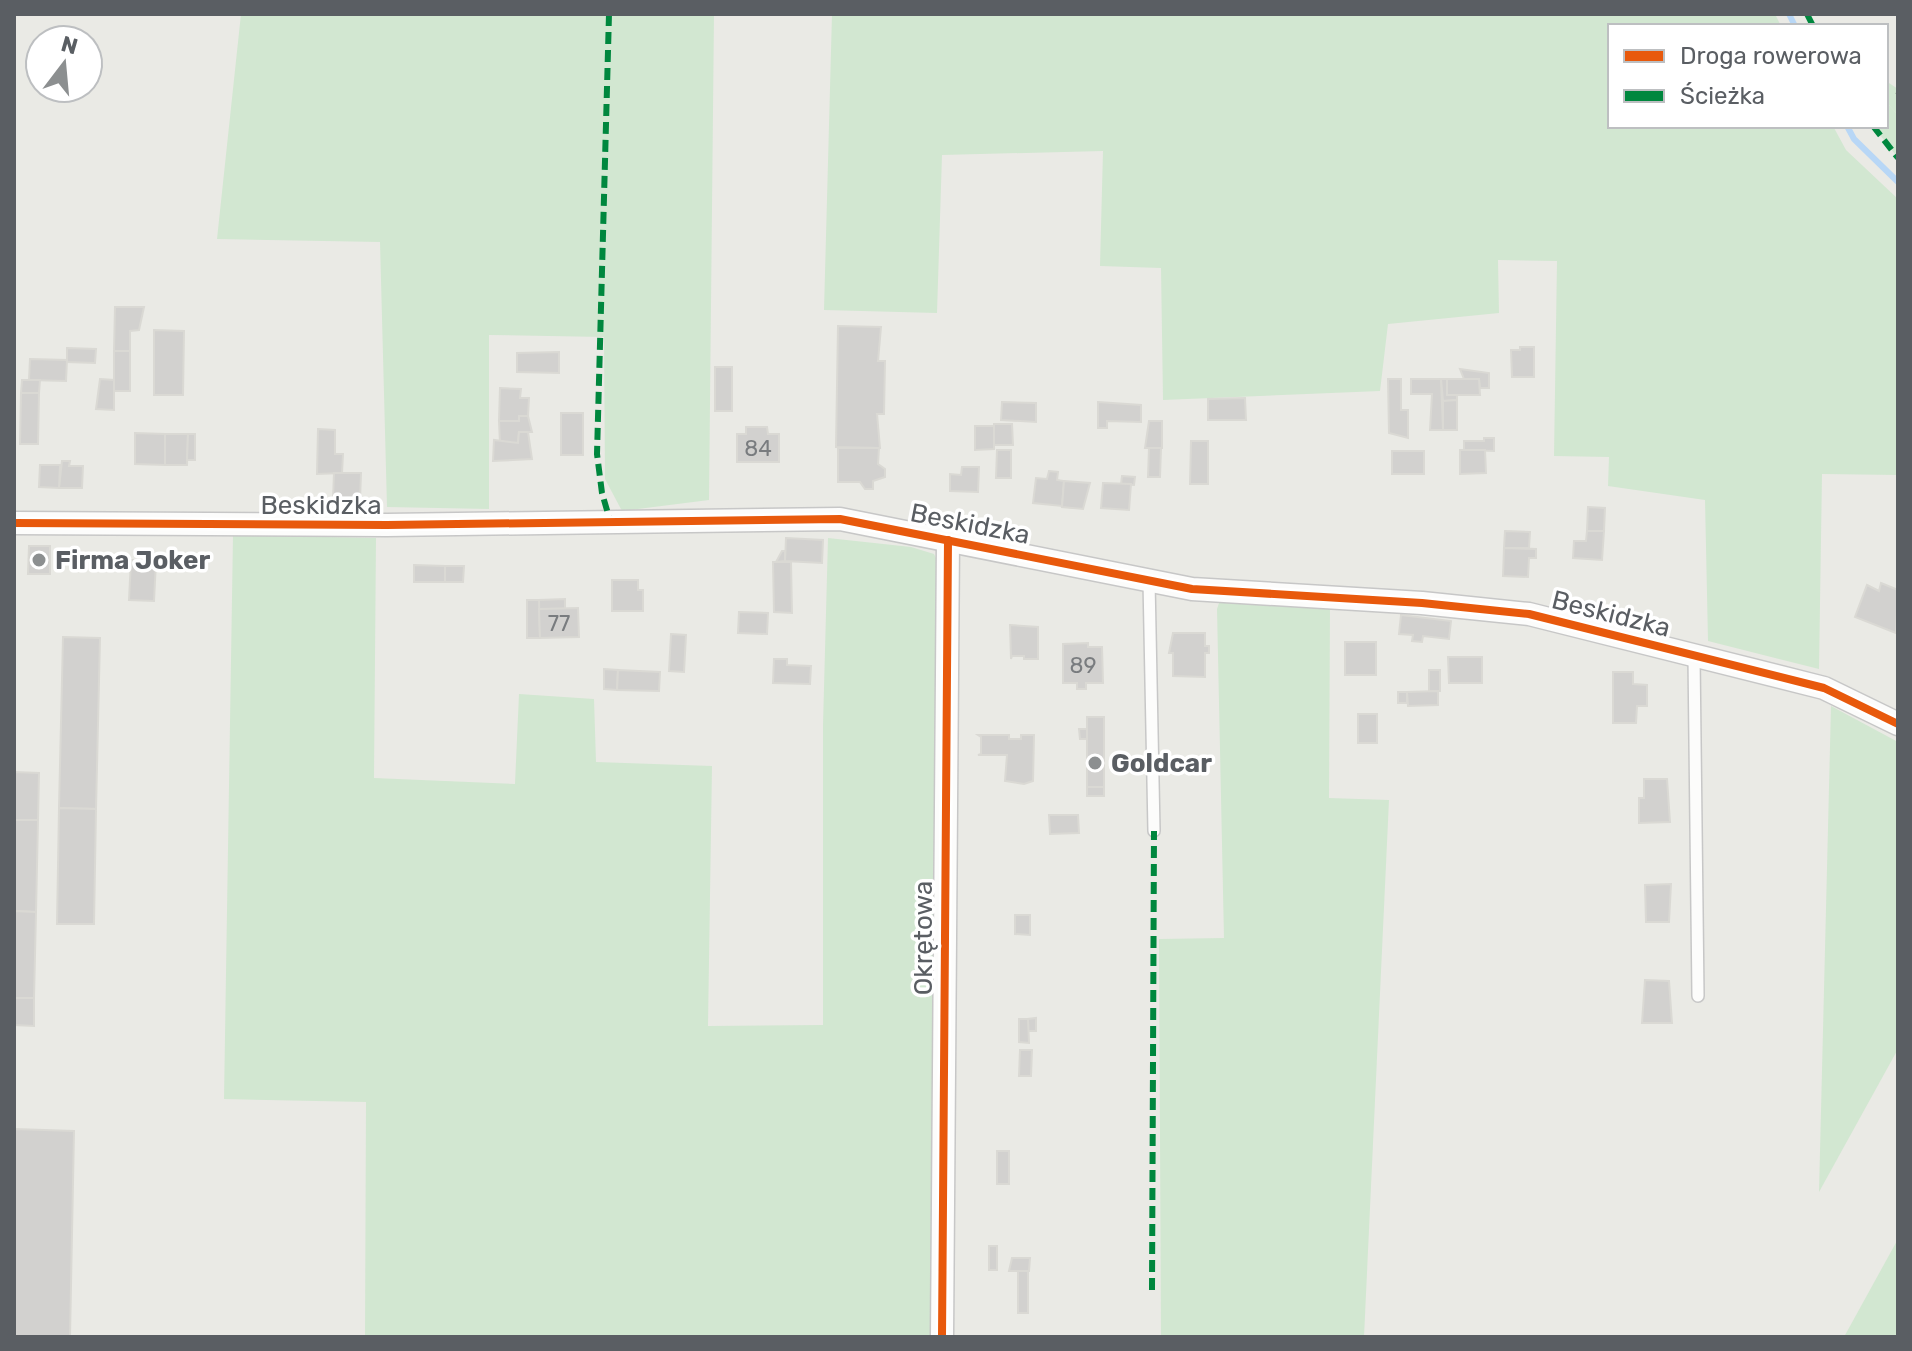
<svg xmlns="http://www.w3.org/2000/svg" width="1912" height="1351" viewBox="0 0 1912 1351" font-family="Rubik,sans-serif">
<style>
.green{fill:#d2e7d1}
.forest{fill:url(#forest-firs)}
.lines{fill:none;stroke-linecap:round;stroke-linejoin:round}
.stream{stroke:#b8d7f6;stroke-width:6}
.building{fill:#d2d1cf;stroke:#dad9d4;stroke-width:2}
.lane-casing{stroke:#c7c7c7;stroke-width:14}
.street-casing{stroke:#c7c7c7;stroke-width:25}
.lane{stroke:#fcfcfb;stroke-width:11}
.street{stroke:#fcfcfb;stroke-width:22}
.quiet{stroke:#00873e;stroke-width:6;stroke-dasharray:12 6;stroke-linecap:butt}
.cycleway-casing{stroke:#fff;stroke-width:13}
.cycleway{stroke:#e8590c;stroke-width:8}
.poi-dot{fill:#8c8f90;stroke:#fff;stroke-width:3}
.labels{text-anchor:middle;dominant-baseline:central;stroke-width:7;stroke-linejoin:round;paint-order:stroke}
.number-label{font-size:22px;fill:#797c7f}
.street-label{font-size:26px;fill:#5a5e63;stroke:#fff}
.poi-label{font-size:26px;font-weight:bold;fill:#5a5e63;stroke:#fff;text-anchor:start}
</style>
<defs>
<pattern id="forest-firs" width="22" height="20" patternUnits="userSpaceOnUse" patternTransform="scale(2)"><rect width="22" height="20" fill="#d2e7d1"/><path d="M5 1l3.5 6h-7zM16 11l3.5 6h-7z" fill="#adbead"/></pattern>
</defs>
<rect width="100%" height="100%" fill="#eaeae5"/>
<g class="green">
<polygon points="241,14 714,14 709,500 622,511 605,479 604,337 489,335 489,509 387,507 380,242 217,239"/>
<polygon points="832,14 1775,14 1781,26 1610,26 1610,126 1833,126 1846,150 1898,199 1898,475 1822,474 1819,669 1708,641 1705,500 1608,486 1609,457 1554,456 1557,261 1498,260 1499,313 1388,324 1380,391 1163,400 1161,268 1100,266 1103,151 942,155 937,313 824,310"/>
<polygon points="1886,102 1898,115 1898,158 1873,126 1886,126"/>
<polygon points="233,535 376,538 374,778 515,784 519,694 594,699 596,762 712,766 708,1026 823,1025 823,725 828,538 911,547 934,554 939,564 937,1337 365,1337 366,1102 224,1099"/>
<polygon points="1220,600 1330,606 1329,798 1389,800 1364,1337 1161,1337 1159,939 1224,938 1217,609"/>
<polygon points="1831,706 1898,742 1898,1049 1819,1192"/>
<polygon points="1898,1239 1898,1337 1844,1337"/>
</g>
<polygon class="forest" points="1886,81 1898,89 1898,115 1886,102"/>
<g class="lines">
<g class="stream">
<polyline points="1789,14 1795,26"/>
<polyline points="1847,126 1854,139 1898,182"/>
</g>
</g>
<g class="building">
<polygon points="115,307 144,307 139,330 130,331 130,351 114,351"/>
<polygon points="838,326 881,327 878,361 885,361 884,414 877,414 880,448 836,447"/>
<polygon points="154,330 184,331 183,395 154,395"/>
<polygon points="1520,347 1534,347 1534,377 1512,377 1511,350 1520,350"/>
<polygon points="67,348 96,349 95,363 67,362"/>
<rect x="114" y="351" width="16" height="40"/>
<polygon points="559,352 559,373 517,372 517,353"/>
<polygon points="30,359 67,360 66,381 29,380"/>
<rect x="715" y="367" width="17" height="44"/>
<polygon points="1460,369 1489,373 1489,388 1480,388 1479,379 1464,379"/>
<polygon points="100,379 114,380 114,410 96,409"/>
<polygon points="1388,379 1401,379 1401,410 1408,410 1408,438 1389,433"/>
<polygon points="1411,379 1441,379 1443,430 1430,430 1432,394 1411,394"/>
<polygon points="1441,379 1447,379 1447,395 1457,395 1457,400 1443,401"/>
<polygon points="1447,379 1479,379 1480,395 1447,395"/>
<polygon points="22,380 40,380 39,393 21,393"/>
<polygon points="500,388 521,389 520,398 529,398 528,416 519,416 519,421 499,421"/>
<polygon points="21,393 39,393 38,444 20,444"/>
<polygon points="1245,398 1246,420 1208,420 1208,399"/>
<polygon points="1457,400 1457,430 1443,430 1443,401"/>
<polygon points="1002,402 1036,403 1036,422 1001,420"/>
<polygon points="1098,402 1141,405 1141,422 1107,421 1107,428 1098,428"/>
<rect x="561" y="413" width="22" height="42"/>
<polygon points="519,416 528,416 532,432 519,432 518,443 500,443 499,421 519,421"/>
<polygon points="1149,421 1162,421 1162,448 1145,448"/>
<polygon points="994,424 1012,424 1013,445 994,445"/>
<polygon points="975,426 994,426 994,449 975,450"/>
<polygon points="746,427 767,427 768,434 779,434 779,462 737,462 737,434 746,434"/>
<polygon points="318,429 335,430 335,454 343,454 342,473 317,474"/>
<polygon points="519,432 528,432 532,459 493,461 494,440 518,443"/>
<polygon points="135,433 165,434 165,465 135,464"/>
<polygon points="165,434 188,434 187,465 165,465"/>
<polygon points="188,434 195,434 195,460 187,460"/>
<polygon points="1484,438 1494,438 1494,451 1464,450 1464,441 1484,441"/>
<polygon points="1191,441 1208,441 1208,484 1190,484"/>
<polygon points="838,448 879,448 878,464 885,469 885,477 873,481 873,489 865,489 860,482 838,482"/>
<polygon points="1149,448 1161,448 1160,477 1148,477"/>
<polygon points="997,450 1011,450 1011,478 996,478"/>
<polygon points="1460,450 1485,450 1486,473 1460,474"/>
<rect x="1392" y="451" width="32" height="23"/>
<polygon points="62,461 70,461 69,466 83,466 82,488 59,488"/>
<polygon points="40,465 60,465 59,488 39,487"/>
<polygon points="962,467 979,467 978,492 950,491 950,474 961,475"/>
<polygon points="1049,471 1058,472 1057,480 1064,481 1062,506 1033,503 1036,478 1047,479"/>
<polygon points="334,473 361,473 360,500 333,499"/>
<polygon points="1122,476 1135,477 1134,485 1121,484"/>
<polygon points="1064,481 1090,483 1083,509 1062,507"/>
<polygon points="1103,483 1131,484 1129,510 1101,508"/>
<polygon points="1588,507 1605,508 1604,531 1587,531"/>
<polygon points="1505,531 1530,532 1529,548 1504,548"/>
<polygon points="1587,531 1604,531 1602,560 1573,558 1574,541 1586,541"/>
<polygon points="786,538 823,540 822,563 785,561"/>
<polygon points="29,546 50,546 50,574 28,574"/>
<polygon points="1504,548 1536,549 1536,558 1529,558 1528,577 1503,576"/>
<polygon points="782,551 785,551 785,561 776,562"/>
<polygon points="131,560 156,561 154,601 129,600"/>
<polygon points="773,562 791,562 792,613 774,612"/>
<polygon points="414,565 445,566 445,582 414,582"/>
<polygon points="445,566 464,566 463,582 445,582"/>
<polygon points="612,580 638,580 638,590 643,590 643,611 612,611"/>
<polygon points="1881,583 1898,590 1896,633 1855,617 1867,585 1879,591"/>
<polygon points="565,599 565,609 539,609 539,600"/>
<polygon points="527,600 539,600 540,638 527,638"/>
<polygon points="578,608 579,637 540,638 539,609"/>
<polygon points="739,612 768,613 767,634 738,633"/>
<polygon points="1401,615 1451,621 1449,639 1423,636 1422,642 1412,641 1413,635 1399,634"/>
<polygon points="1010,625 1038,627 1038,659 1024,659 1024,656 1012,656 1011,659"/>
<polygon points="1173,633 1205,633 1205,646 1209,646 1209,653 1205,653 1205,677 1173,676 1173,653 1169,653"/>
<polygon points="671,634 686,635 684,672 669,671"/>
<polygon points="63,637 100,638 96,809 59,808"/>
<rect x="1345" y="642" width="31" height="33"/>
<polygon points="1088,643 1088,647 1102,647 1103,683 1086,683 1086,689 1077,689 1077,683 1063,683 1063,644"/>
<polygon points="1448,657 1482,657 1482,683 1449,683"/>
<polygon points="774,659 787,659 787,665 811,666 810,684 773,683"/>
<polygon points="604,669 618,670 617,690 604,689"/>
<polygon points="618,670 660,672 659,691 617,690"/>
<rect x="1429" y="670" width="11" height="21"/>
<polygon points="1613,672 1633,672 1633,684 1647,685 1647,706 1637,706 1636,723 1613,723"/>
<polygon points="1438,691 1438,705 1408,706 1407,692"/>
<rect x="1398" y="692" width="9" height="11"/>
<rect x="1358" y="714" width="19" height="29"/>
<rect x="1087" y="717" width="17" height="70"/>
<polygon points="1079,729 1087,729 1087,739 1080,739"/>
<polygon points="978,735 1009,735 1009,739 1021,739 1021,735 1034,735 1033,781 1024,784 1005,781 1007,755 978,755 981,754 981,737"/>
<polygon points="14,772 39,773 38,820 14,820"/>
<polygon points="1644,779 1667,779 1670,822 1639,823 1639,798 1644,798"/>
<rect x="1087" y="787" width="17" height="9"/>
<polygon points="59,808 96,809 94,924 57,924"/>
<polygon points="1049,815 1078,815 1079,833 1050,834"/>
<polygon points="14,820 38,820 36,912 14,911"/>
<polygon points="1671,884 1669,922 1646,922 1645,885"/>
<polygon points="14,911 36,912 34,998 14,998"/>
<polygon points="1015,915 1030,915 1030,935 1015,934"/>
<polygon points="1645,980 1669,981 1672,1023 1642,1023"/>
<polygon points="14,998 34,998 34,1026 14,1025"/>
<polygon points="1036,1018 1036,1031 1028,1031 1028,1019"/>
<polygon points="1019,1019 1028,1019 1029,1043 1019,1042"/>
<polygon points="1020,1050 1032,1050 1031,1076 1019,1076"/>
<polygon points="14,1129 74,1131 70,1337 14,1337"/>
<rect x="997" y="1151" width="12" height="33"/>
<rect x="989" y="1246" width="8" height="24"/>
<polygon points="1012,1258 1030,1258 1029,1271 1009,1271"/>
<rect x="1018" y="1271" width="10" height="42"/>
</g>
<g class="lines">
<g class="lane-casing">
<g id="lane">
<polyline points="1149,581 1154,831"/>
<polyline points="1694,656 1698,996"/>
</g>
</g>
<g class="street-casing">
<g id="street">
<polyline points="14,523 387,525 840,519 1192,589 1422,603 1529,614 1824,688 1898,724"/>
<polyline points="942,1337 948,540"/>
</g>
</g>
<use href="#lane" class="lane"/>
<use href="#street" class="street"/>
<g class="quiet">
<polyline points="609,14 597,454 602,493 611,524"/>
<polyline points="1807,14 1813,26"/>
<polyline points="1873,126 1898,158"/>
<polyline points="1152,1290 1154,831"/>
</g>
<g class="cycleway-casing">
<g id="cycleway">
<polyline points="14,523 387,525 840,519 1192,589 1422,603 1529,614 1824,688 1898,724"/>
<polyline points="942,1337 948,540"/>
</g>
</g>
<use href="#cycleway" class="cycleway"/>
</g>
<g class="poi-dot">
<circle cx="39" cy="560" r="8"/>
<circle cx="1095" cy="763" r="8"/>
</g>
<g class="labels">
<g class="number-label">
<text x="758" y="448">84</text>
<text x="559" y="623">77</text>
<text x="1083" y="665">89</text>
</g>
<g class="street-label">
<text x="321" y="505">Beskidzka</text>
<text transform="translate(970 524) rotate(11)">Beskidzka</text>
<text transform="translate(1611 614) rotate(14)">Beskidzka</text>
<text transform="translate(923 938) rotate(-90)">Okrętowa</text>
</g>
<g class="poi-label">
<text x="55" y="560">Firma Joker</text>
<text x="1111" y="763">Goldcar</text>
</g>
</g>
<rect width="1912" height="1351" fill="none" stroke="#5a5e63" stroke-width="32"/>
<rect x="1608" y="24" width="280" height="104" fill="#ffffff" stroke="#bdbfc1" stroke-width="2"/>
<rect x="1624" y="50" width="40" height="12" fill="#e8590c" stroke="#bdbfc1" stroke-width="2"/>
<text x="1680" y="64" font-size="24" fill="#5a5e63">Droga rowerowa</text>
<rect x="1624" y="90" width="40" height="12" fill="#00873e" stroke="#bdbfc1" stroke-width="2"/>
<text x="1680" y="104" font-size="24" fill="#5a5e63">Ścieżka</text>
<g transform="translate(64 64) rotate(16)"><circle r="38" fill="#ffffff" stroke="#bdbfc1" stroke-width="2"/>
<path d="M0-6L14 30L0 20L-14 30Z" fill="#8c8f90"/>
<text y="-12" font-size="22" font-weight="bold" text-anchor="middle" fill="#5a5e63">N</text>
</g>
</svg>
